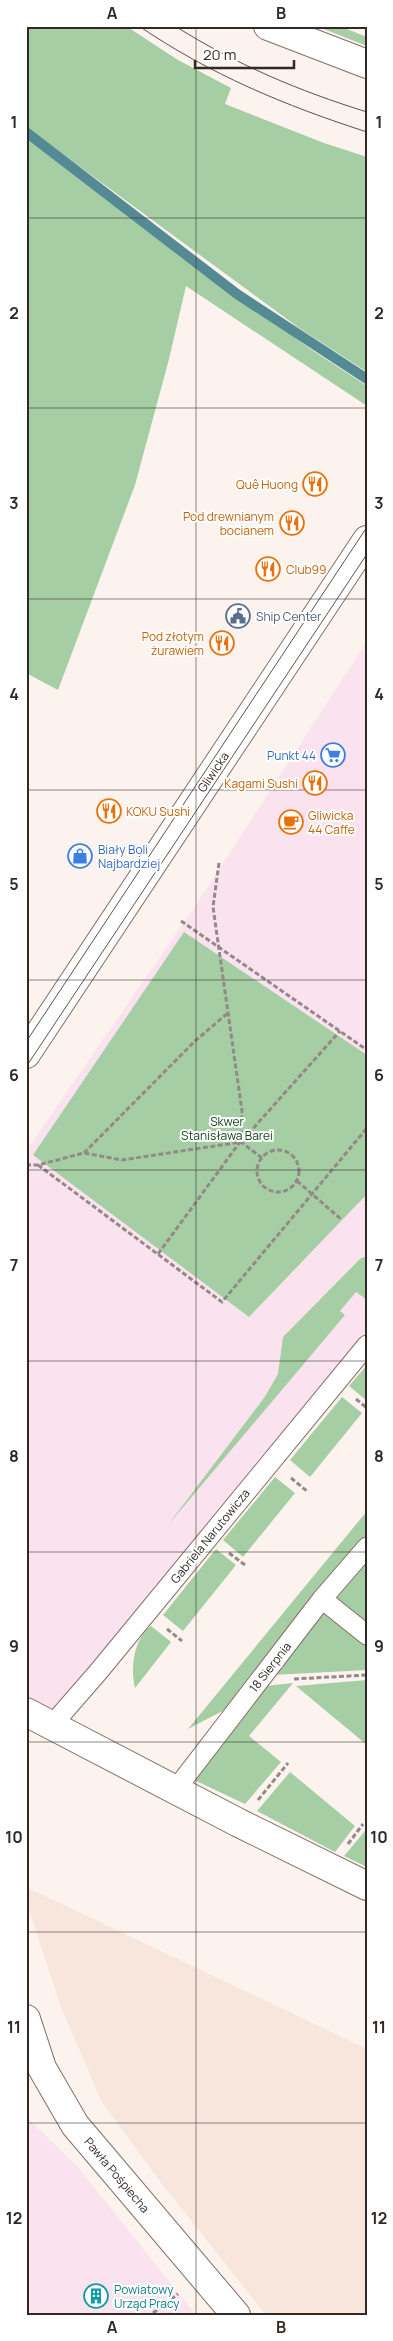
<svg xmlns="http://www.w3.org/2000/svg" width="393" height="2341" viewBox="0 0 393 2341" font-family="Manrope,sans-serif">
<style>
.commercial{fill:#fae3ef}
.built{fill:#f8e5dc}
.green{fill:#a5cea5}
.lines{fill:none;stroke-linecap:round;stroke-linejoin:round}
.stream{stroke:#538a93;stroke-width:10}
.service-casing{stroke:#856f66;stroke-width:21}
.minor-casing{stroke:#856f66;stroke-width:30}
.tertiary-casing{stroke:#856f66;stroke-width:30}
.secondary-casing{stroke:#856f66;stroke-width:30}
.path{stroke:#938985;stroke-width:3;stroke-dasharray:5 2.5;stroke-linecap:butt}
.service{stroke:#fff;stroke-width:19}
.minor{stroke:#fff;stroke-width:28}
.tertiary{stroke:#fff;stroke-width:28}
.secondary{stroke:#fff;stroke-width:28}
.tram{stroke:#5b524e;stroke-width:1}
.grid{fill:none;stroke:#322925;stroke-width:1;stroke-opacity:0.55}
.labels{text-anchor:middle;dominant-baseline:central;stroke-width:4;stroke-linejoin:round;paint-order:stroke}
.food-label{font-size:12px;fill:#c56008;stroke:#fff;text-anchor:end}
.service-label{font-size:12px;fill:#4e5e75;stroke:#fff;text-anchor:start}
.shop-label{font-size:12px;fill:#366cbe;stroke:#fff;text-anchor:end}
.street-label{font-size:12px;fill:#322925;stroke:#fff}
.park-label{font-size:12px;fill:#144619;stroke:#fff}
.culture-label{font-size:12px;fill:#0d838f;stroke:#fff;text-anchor:start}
.neatline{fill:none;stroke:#322925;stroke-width:2}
.grid-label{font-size:16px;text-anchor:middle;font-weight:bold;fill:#322925}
</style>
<rect width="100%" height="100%" fill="#fcf2ee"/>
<g class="commercial">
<polygon points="367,641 367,1335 55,1712 26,1698 26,1151 194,908"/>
<polygon points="26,2117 77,2166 196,2315 26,2315"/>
</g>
<polygon class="built" points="26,1887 367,2049 367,2315 266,2315 159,2180 102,2102 61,2007 26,1900"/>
<g class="green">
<polygon points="26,26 126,26 178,60 231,88 225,104 324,143 367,157 367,372 299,328 26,127"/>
<polygon points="316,26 339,26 367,37 367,46"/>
<polygon points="26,138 309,348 367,386 367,406 186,286 169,359 135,485 58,690 26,673"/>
<polygon points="184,932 367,1055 367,1194 249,1317 33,1155"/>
<polygon points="365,1257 367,1259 367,1300 356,1292 340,1311 345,1315 168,1525 264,1398 278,1374 283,1337 361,1258"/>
<polygon points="367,1365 367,1401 349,1386"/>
<polygon points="342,1397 362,1413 310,1477 290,1460"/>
<polygon points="275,1477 295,1493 243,1557 223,1540"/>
<polygon points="367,1511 367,1539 230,1707 188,1729"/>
<polygon points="216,1549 236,1565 183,1631 163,1615"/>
<polygon points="367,1559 367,1628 332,1601"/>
<polygon points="323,1611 367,1645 367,1670 272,1675"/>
<path d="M151,1626L171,1642L135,1688C130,1668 134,1638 151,1626Z"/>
<polygon points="367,1680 367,1745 296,1686"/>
<polygon points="293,1683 249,1736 281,1762 245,1804 192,1779 265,1686"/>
<polygon points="290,1772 355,1826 335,1852 257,1811"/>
<polygon points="365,1831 367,1832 367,1867 344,1856"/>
</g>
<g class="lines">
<polyline class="stream" points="26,132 237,294 367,379"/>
<g class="service-casing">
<g id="service">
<polyline points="322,1599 367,1635"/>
<polyline points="52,1725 99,1671 367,1345"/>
<polyline points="176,1789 322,1599 367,1547"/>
</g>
</g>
<g class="minor-casing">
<g id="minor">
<polyline points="26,1712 239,1823 367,1886"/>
<polyline points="26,2019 42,2068 75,2125 236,2315"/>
</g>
</g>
<g class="tertiary-casing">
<polyline id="tertiary" points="26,1054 367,540"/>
</g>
<g class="secondary-casing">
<polyline id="secondary" points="268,26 367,64"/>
</g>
<g class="path">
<polyline points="219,863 213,907 242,1111 241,1142 340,1031"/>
<polyline points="181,921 367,1050"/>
<circle cx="278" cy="1171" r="21"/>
<polyline points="84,1153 195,1041 229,1012"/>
<polyline points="26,1165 38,1165 84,1153 122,1160 241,1142 262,1158"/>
<polyline points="38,1165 222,1302 367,1128"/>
<polyline points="297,1181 342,1220"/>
<polyline points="158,1254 240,1142"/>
<polyline points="356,1399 367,1408"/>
<polyline points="291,1478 308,1492"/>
<polyline points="229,1553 245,1565"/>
<polyline points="167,1629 182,1641"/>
<polyline points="294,1679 367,1675"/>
<polyline points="258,1800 288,1763"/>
<polyline points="348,1844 363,1824"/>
<polyline points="153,2313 178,2294"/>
</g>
<use href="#service" class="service"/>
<use href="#minor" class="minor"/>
<use href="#tertiary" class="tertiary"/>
<use href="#secondary" class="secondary"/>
<g class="tram">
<path d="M139,26C209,74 286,106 367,132"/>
<path d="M175,26C235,64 299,91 367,112"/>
<polyline points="26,1042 367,527"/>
<polyline points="26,1067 367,554"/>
</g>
</g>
<path class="grid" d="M196,26V2315M26,218H367M26,408H367M26,599H367M26,790H367M26,980H367M26,1170H367M26,1361H367M26,1552H367M26,1742H367M26,1932H367M26,2123H367"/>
<defs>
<g id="restaurant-ring" transform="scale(1.25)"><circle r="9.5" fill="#fff" stroke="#e8710a" stroke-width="1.5"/><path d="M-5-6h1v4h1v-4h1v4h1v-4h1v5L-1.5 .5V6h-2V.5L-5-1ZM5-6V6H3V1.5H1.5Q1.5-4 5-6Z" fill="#e8710a"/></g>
<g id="civic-ring" transform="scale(1.25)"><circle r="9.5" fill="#fff" stroke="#5c6f8a" stroke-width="1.5"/><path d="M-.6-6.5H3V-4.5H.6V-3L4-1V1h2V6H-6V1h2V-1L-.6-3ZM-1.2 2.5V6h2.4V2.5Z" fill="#5c6f8a"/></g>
<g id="supermarket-ring" transform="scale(1.25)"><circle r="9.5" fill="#fff" stroke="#3f7fe0" stroke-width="1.5"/><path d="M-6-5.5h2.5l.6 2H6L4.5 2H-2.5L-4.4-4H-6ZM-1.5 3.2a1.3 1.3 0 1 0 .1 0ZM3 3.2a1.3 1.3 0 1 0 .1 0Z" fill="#3f7fe0"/></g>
<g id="cafe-ring" transform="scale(1.25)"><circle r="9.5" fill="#fff" stroke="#e8710a" stroke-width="1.5"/><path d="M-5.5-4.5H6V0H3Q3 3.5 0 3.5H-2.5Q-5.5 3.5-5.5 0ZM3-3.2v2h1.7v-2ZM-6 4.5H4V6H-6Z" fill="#e8710a"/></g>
<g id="shop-ring" transform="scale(1.25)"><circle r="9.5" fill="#fff" stroke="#3f7fe0" stroke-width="1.5"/><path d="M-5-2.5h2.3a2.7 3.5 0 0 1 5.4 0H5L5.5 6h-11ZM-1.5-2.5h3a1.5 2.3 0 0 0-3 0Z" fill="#3f7fe0"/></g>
<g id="building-ring" transform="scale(1.25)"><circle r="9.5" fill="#fff" stroke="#0f9aa8" stroke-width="1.5"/><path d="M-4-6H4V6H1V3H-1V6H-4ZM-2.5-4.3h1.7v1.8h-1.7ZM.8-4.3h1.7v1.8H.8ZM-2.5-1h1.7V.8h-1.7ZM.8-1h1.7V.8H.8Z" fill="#0f9aa8"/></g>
</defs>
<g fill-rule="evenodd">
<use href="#restaurant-ring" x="315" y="484"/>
<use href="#restaurant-ring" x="292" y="523"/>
<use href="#restaurant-ring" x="268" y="569"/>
<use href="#civic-ring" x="238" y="616"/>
<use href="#restaurant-ring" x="222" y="643"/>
<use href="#supermarket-ring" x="333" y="755"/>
<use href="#restaurant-ring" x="315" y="783"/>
<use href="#restaurant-ring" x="109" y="811"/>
<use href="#cafe-ring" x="291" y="822"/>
<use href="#shop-ring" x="80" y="856"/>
<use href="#building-ring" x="96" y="2296"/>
</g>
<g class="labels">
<g class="food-label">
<text x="298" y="484">Quê Huong</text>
<text x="274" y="516">Pod drewnianym<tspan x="274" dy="14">bocianem</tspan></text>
<text x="286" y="569" text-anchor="start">Club99</text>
<text x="204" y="636">Pod złotym<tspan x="204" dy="14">żurawiem</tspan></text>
<text x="298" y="783">Kagami Sushi</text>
<text x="126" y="811" text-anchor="start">KOKU Sushi</text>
<text x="308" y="815" text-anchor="start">Gliwicka<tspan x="308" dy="14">44 Caffe</tspan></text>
</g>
<g class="service-label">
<text x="256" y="616">Ship Center</text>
</g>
<g class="shop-label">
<text x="316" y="755">Punkt 44</text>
<text x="98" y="849" text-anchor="start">Biały Boli<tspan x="98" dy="14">Najbardziej</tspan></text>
</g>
<g class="street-label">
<text transform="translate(213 772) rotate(-56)">Gliwicka</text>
<text transform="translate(210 1536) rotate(-51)">Gabriela Narutowicza</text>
<text transform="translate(270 1667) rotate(-52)">18 Sierpnia</text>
<text transform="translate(117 2175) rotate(50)">Pawła Pośpiecha</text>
</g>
<g class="park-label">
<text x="227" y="1121">Skwer<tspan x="227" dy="14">Stanisława Barei</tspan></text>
</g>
<g class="culture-label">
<text x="114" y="2289">Powiatowy<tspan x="114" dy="14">Urząd Pracy</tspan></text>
</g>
</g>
<rect width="393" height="2341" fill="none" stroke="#ffffff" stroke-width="55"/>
<path d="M195 60v8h99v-8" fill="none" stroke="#322925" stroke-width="2.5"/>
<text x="203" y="60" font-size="15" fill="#322925" stroke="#ffffff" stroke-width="4" paint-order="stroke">20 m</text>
<rect x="28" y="28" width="338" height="2286" class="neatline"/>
<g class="grid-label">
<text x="112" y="19">A</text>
<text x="281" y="19">B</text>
<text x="14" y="128">1</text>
<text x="379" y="128">1</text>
<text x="14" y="319">2</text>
<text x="379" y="319">2</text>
<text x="14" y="509">3</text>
<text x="379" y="509">3</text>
<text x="14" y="700">4</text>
<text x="379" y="700">4</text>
<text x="14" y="890">5</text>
<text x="379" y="890">5</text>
<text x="14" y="1081">6</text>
<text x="379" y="1081">6</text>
<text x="14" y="1271">7</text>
<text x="379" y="1271">7</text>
<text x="14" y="1462">8</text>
<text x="379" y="1462">8</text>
<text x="14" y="1652">9</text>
<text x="379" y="1652">9</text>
<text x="14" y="1843">10</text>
<text x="379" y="1843">10</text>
<text x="14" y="2033">11</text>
<text x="379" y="2033">11</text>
<text x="14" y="2224">12</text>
<text x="379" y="2224">12</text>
<text x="112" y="2333">A</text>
<text x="281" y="2333">B</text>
</g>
</svg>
